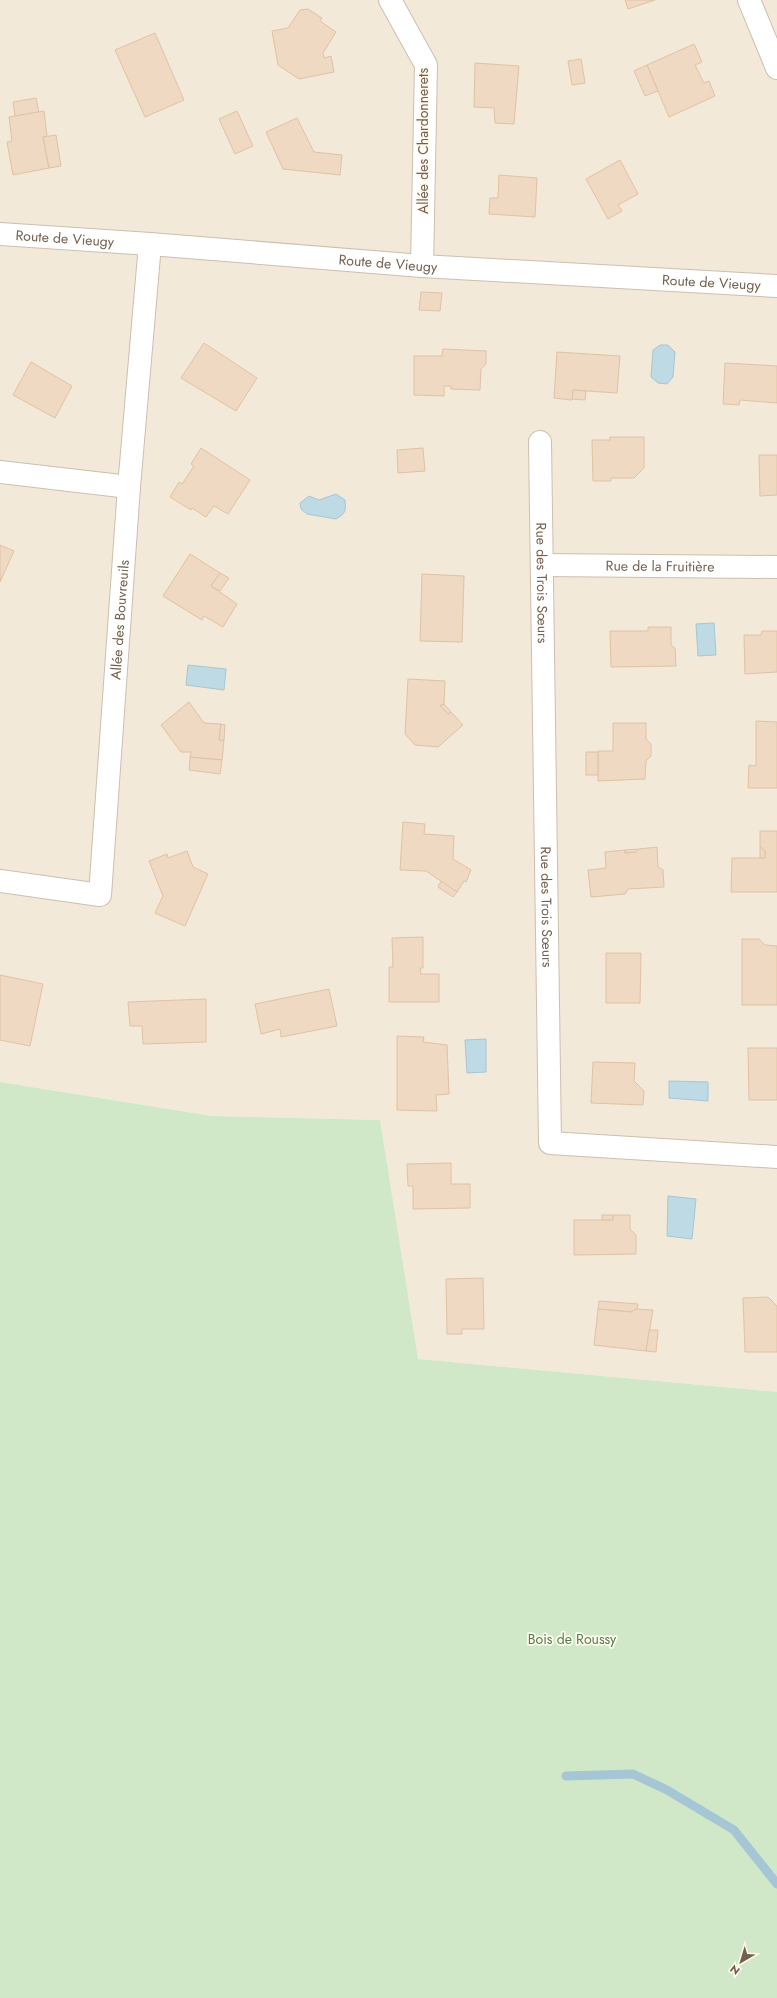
<svg xmlns="http://www.w3.org/2000/svg" width="777" height="1998" viewBox="0 0 777 1998" font-family="Jost,sans-serif">
<style>
.residential{fill:#f2e9d8}
.green{fill:#d1e8c8}
.water{fill:#bedae4;stroke:#a5c7d5}
.lines{fill:none;stroke-linecap:round;stroke-linejoin:round}
.stream{stroke:#a5c7d5;stroke-width:9}
.building{fill:#efd9c2;stroke:#e0c2a4}
.minor-casing{stroke:#cdbfaf;stroke-width:24}
.minor{stroke:#fff;stroke-width:22}
.labels{text-anchor:middle;dominant-baseline:central;stroke-width:3.5;stroke-linejoin:round;paint-order:stroke}
.street-label{font-size:14px;fill:#74604e;stroke:#fefaef}
.park-label{font-size:14px;fill:#537e4a;stroke:#fefaef}
</style>
<rect width="100%" height="100%" fill="#fbf6e9"/>
<polygon class="residential" points="0,0 777,0 777,1392 417,1359 380,1120 212,1116 0,1082"/>
<polygon class="green" points="0,1082 212,1116 380,1120 418,1359 777,1392 777,1998 0,1998"/>
<g class="water">
<polygon points="660,345 668,345 675,352 673,377 667,384 658,383 651,377 653,350"/>
<path d="M336,494L345,500C346,511 346,513 336,519L307,514L301,509L300,503L309,496L319,500Z"/>
<polygon points="714,623 716,655 698,656 696,624"/>
<polygon points="188,665 226,669 224,690 186,685"/>
<polygon points="486,1039 486,1072 467,1073 465,1040"/>
<polygon points="669,1081 708,1082 708,1101 669,1098"/>
<polygon points="668,1196 696,1199 692,1239 667,1236"/>
</g>
<g class="lines">
<polyline class="stream" points="566,1776 633,1774 667,1790 734,1830 777,1884"/>
</g>
<g class="building">
<polygon points="625,0 655,0 628,9"/>
<polygon points="308,9 322,18 320,21 336,32 323,53 324,58 331,56 334,72 299,79 278,65 272,31 288,28 300,10"/>
<polygon points="155,33 184,100 145,117 115,50"/>
<polygon points="694,44 702,62 695,65 704,83 709,81 715,96 669,117 647,65"/>
<polygon points="581,59 585,83 572,85 568,61"/>
<polygon points="475,63 519,66 514,124 495,123 494,108 474,107"/>
<polygon points="647,65 658,91 645,96 634,71"/>
<polygon points="36,98 39,113 15,116 13,102"/>
<polygon points="44,111 47,136 43,137 49,168 13,175 7,142 12,141 9,117"/>
<polygon points="237,111 253,146 235,154 219,119"/>
<polygon points="297,118 314,152 342,155 340,175 283,169 266,132"/>
<polygon points="56,135 61,166 49,168 43,137"/>
<polygon points="620,160 638,194 618,205 622,211 608,219 586,179"/>
<polygon points="499,175 537,178 535,217 489,214 490,198 498,198"/>
<polygon points="421,292 442,293 440,311 419,310"/>
<polygon points="204,343 257,378 236,411 181,378"/>
<polygon points="443,349 486,351 486,364 481,369 480,390 451,389 451,386 444,386 444,396 414,395 414,356 442,356"/>
<polygon points="557,352 620,356 617,393 573,390 572,400 554,398"/>
<polygon points="31,362 72,386 55,418 13,395"/>
<polygon points="725,363 777,366 777,403 740,400 739,405 723,404"/>
<polygon points="573,390 586,391 585,400 572,399"/>
<polygon points="610,437 644,437 644,468 634,478 611,478 611,481 593,481 592,440 610,440"/>
<polygon points="201,448 250,480 228,514 214,506 206,517 192,508 191,510 170,497 179,482 182,484 194,466 191,464"/>
<polygon points="423,448 425,471 398,473 397,450"/>
<polygon points="759,455 777,455 777,495 760,496"/>
<polygon points="0,545 14,551 0,582"/>
<polygon points="190,554 220,573 211,586 237,604 223,627 204,616 202,620 163,596"/>
<polygon points="220,573 229,578 220,591 211,586"/>
<polygon points="422,574 464,576 462,642 420,641"/>
<polygon points="648,627 671,627 671,645 675,648 676,666 611,667 610,631 648,631"/>
<polygon points="762,631 777,631 777,672 745,674 744,635 761,635"/>
<polygon points="408,679 445,681 444,704 440,706 448,714 451,712 463,725 438,747 415,745 405,734"/>
<polygon points="189,702 204,723 221,724 219,740 224,740 222,760 190,757 191,752 181,752 161,725"/>
<polygon points="444,704 451,712 448,714 440,706"/>
<polygon points="756,721 777,722 777,788 748,788 749,765 756,766"/>
<polygon points="613,723 646,723 646,739 651,744 651,756 646,761 645,779 598,781 598,751 613,751"/>
<polygon points="221,724 225,725 224,740 219,740"/>
<rect x="586" y="752" width="12" height="23"/>
<polygon points="190,757 222,760 220,774 189,770"/>
<polygon points="403,822 425,824 424,834 454,836 453,859 471,870 466,882 464,881 457,892 426,871 400,870"/>
<polygon points="760,831 777,831 777,892 731,892 732,858 765,858 765,851 760,847"/>
<polygon points="657,847 658,867 663,870 664,887 628,889 625,894 591,897 588,870 606,868 605,852 625,850 625,853 636,852 639,849"/>
<polygon points="760,847 765,851 765,858 760,858"/>
<polygon points="639,849 636,852 625,853 625,850"/>
<polygon points="187,851 193,867 208,874 185,926 155,913 163,896 149,861 167,854 168,858"/>
<polygon points="441,881 457,892 453,897 438,887"/>
<polygon points="423,937 423,968 420,968 421,974 439,974 439,1002 389,1002 389,967 393,967 392,938"/>
<polygon points="742,939 759,939 765,945 777,946 777,1005 742,1005"/>
<polygon points="606,953 641,953 640,1003 606,1003"/>
<polygon points="0,975 43,984 30,1046 0,1040"/>
<polygon points="329,989 337,1026 281,1037 280,1029 261,1034 255,1004"/>
<polygon points="206,999 206,1042 143,1044 142,1026 130,1026 128,1002"/>
<polygon points="397,1036 424,1037 423,1042 447,1045 449,1094 436,1095 437,1111 397,1110"/>
<polygon points="748,1048 777,1048 777,1100 749,1100"/>
<polygon points="593,1062 635,1063 634,1081 644,1091 643,1105 591,1103"/>
<polygon points="451,1163 451,1184 470,1184 470,1208 413,1209 413,1186 408,1186 407,1164"/>
<rect x="602" y="1215" width="11" height="5"/>
<polygon points="613,1215 630,1215 630,1229 636,1235 636,1254 574,1255 574,1220 613,1220"/>
<polygon points="483,1278 484,1329 462,1329 462,1334 447,1334 446,1279"/>
<polygon points="768,1297 777,1306 777,1352 745,1352 743,1298"/>
<polygon points="599,1301 638,1304 637,1309 631,1312 598,1309"/>
<polygon points="598,1309 631,1312 636,1309 653,1310 646,1351 594,1345"/>
<polygon points="651,1330 658,1330 656,1352 646,1351 649,1331"/>
</g>
<g class="lines">
<g class="minor-casing">
<g id="minor">
<polyline points="390,0 426,65 422,266"/>
<polyline points="749,0 777,68"/>
<path id="s1" d="M0,234L150,244L422,266L777,286"/>
<path id="s2" d="M540,442L550,1143L777,1157"/>
<polyline points="0,472 129,487"/>
<path id="s3" d="M543,565L777,567"/>
<path id="s4" d="M0,881L100,895L129,487L150,244"/>
</g>
</g>
<use href="#minor" class="minor"/>
</g>
<g class="labels">
<g class="street-label">
<text transform="translate(423 141) rotate(-90)">Allée des Chardonnerets</text>
<text stroke="none"><textPath href="#s1" startOffset="65">Route de Vieugy</textPath></text>
<text stroke="none"><textPath href="#s1" startOffset="389">Route de Vieugy</textPath></text>
<text stroke="none"><textPath href="#s1" startOffset="713">Route de Vieugy</textPath></text>
<text stroke="none"><textPath href="#s3" startOffset="117">Rue de la Fruitière</textPath></text>
<text stroke="none"><textPath href="#s2" startOffset="141">Rue des Trois Sœurs</textPath></text>
<text stroke="none"><textPath href="#s4" startOffset="377">Allée des Bouvreuils</textPath></text>
<text stroke="none"><textPath href="#s2" startOffset="465">Rue des Trois Sœurs</textPath></text>
</g>
<g class="park-label">
<text x="572" y="1639">Bois de Roussy</text>
</g>
</g>
<g transform="translate(741 1962) rotate(218)" stroke="#fefaef" stroke-width="3" paint-order="stroke">
<path d="M0-3L7 15L0 10L-7 15Z" fill="#74604e"/>
<text y="-6" font-size="11" font-weight="bold" text-anchor="middle" fill="#74604e">N</text>
</g>
</svg>
